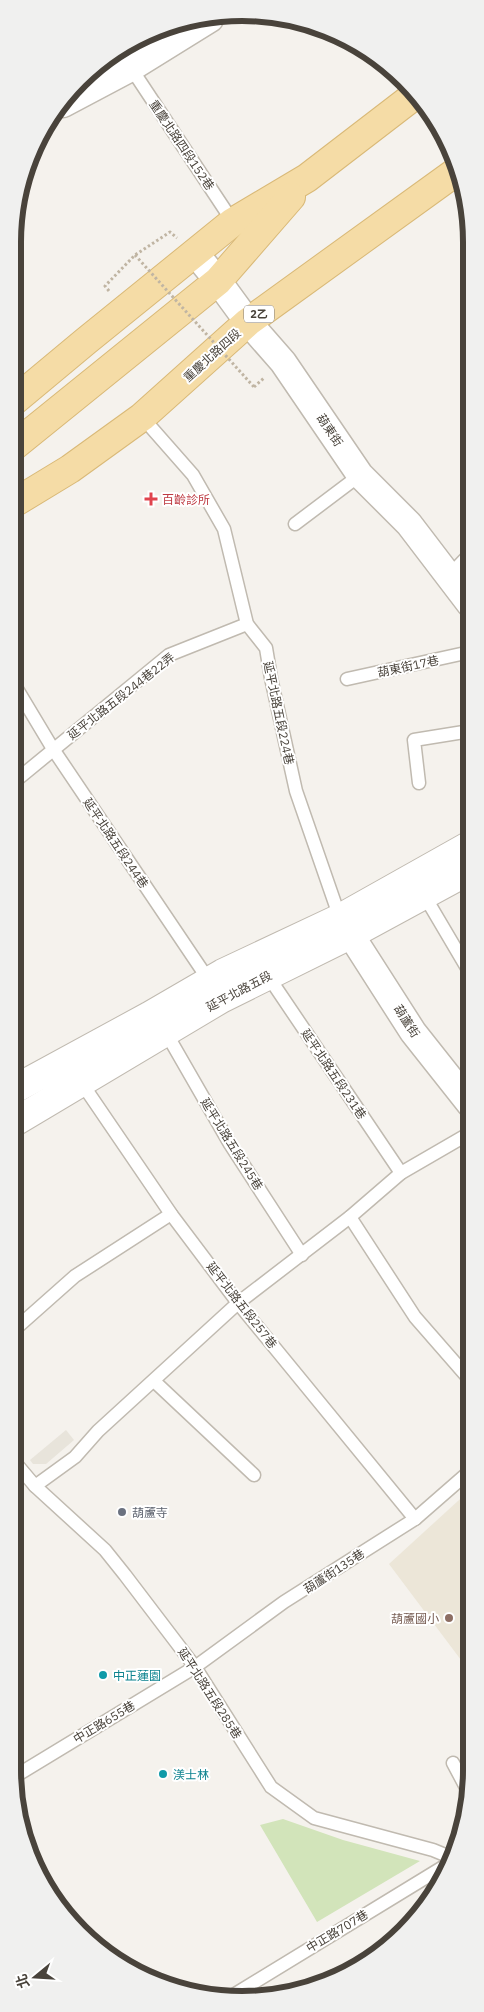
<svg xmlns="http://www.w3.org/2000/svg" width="484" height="2012" viewBox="0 0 484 2012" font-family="'IBM Plex Sans','Noto Sans TC',sans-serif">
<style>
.residential{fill:#e8e4db}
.education{fill:#ece6d8}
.green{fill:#d2e4ba}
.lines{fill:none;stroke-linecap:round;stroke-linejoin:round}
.service-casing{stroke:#c0bab0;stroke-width:15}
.minor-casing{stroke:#c0bab0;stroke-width:29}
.tertiary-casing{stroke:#c0bab0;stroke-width:30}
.primary-casing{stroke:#d9b977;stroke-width:30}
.path{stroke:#c0b5a3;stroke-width:3;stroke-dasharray:2.5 2.5;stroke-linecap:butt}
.service{stroke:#fff;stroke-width:12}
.minor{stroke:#fff;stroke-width:26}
.tertiary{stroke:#fff;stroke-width:28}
.primary{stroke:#f5dca6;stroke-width:28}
.path-bridge{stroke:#c0b5a3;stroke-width:3;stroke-dasharray:2.5 2.5;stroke-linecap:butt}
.health-dot{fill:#e0444e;stroke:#fff;stroke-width:2}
.worship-dot{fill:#6b7280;stroke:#fff;stroke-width:2}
.education-dot{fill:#8d6e63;stroke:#fff;stroke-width:2}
.culture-dot{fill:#0f9aa8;stroke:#fff;stroke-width:2}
.labels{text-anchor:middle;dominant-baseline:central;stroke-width:4;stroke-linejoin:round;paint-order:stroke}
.shield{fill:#fff;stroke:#807b76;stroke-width:1}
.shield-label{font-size:11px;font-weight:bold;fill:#49433b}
.street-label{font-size:12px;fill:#49433b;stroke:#fff}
.health-label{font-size:12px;fill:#be3a42;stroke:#fff;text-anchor:start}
.worship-label{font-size:12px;fill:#5b616d;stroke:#fff;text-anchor:start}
.education-label{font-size:12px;fill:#785e54;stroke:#fff;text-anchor:end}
.culture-label{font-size:12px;fill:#0d838f;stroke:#fff;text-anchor:start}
.rim{fill:none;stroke:#49433b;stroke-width:6}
</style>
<rect width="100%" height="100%" fill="#f5f2ed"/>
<polygon class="residential" points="66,1430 74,1440 46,1464 33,1464 30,1460"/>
<polygon class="education" points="470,1490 470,1672 389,1564"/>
<polygon class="green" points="283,1819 343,1840 420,1861 317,1922 260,1825"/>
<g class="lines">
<g class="service-casing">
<g id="service">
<polyline points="131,68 233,222"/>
<polyline points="142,417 193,475 224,529 247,624 266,648 271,678 296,791 340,918"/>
<polyline points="295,524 360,475"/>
<polyline points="448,577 470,554"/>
<polyline points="347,679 470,652"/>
<polyline points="14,684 53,749 210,982"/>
<polyline points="14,782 169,655 247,624"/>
<polyline points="419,783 414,740 470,731"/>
<polyline points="424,895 470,973"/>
<polyline points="268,976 401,1173"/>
<polyline points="165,1031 230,1144 302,1255"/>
<polyline points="81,1082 171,1214 238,1303 415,1519"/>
<polyline points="350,1217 415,1317 470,1380"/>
<polyline points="13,1331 75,1276 171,1214"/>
<polyline points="154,1381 254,1475"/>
<polyline points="13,1460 35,1486 105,1550 125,1575 195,1667 271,1787 314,1818 433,1850 450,1857"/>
<polyline points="35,1486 75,1457 98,1431 238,1303 350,1217 401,1173 470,1133"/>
<polyline points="453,1763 469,1793"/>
<polyline points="14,1777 195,1667 284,1602 415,1519 470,1471"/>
<polyline points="227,1999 448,1864"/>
</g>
</g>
<g class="minor-casing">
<g id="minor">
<polyline points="63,104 131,68 210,19"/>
<polyline points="195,253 218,281 248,322 283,362 360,475 409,524 470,604"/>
<polyline points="340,918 413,1032 470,1104"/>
</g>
</g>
<g class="tertiary-casing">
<g id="tertiary">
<polyline points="13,1090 149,1016 223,973 340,918 470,845"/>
<polyline points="13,1123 221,999 352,934 470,870"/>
</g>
</g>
<g class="primary-casing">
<g id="primary">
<polyline points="14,401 86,341 233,222 307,178 415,95"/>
<polyline points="14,446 218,281 291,197"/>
<polyline points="14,503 70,469 142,417 248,322 457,171"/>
</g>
</g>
<g class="path">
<polyline points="109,291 105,286 135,255 170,232 177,238"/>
<polyline points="254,387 265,377"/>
</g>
<use href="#service" class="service"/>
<use href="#minor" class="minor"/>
<use href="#tertiary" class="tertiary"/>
<use href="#primary" class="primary"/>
<polyline class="path-bridge" points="135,255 254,387"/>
</g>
<path class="health-dot" d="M148.5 491.5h5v5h5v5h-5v5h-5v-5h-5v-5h5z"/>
<circle class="worship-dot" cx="122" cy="1512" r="5"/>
<circle class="education-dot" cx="449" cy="1618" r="5"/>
<g class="culture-dot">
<circle cx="103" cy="1675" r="5"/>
<circle cx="163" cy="1774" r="5"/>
</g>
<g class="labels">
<rect class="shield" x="244" y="305.5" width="30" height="17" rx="4"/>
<g class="shield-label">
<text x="259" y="314">2乙</text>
</g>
<g class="street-label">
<text transform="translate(182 145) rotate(56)">重慶北路四段152巷</text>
<text transform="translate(212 355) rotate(-42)">重慶北路四段</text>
<text transform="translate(330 430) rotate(56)">葫東街</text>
<text transform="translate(408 666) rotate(-12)">葫東街17巷</text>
<text transform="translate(121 696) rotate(-38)">延平北路五段244巷22弄</text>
<text transform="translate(279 713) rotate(78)">延平北路五段224巷</text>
<text transform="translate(116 843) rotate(56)">延平北路五段244巷</text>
<text transform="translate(239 991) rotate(-28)">延平北路五段</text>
<text transform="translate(407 1021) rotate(57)">葫蘆街</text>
<text transform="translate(334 1074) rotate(56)">延平北路五段231巷</text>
<text transform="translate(232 1144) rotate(58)">延平北路五段245巷</text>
<text transform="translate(242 1305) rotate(52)">延平北路五段257巷</text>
<text transform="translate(334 1571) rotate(-33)">葫蘆街135巷</text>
<text transform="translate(210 1693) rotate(57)">延平北路五段285巷</text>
<text transform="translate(104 1722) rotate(-31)">中正路655巷</text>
<text transform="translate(337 1931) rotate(-31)">中正路707巷</text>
</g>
<g class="health-label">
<text x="162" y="499">百齡診所</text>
</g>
<g class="worship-label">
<text x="132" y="1512">葫蘆寺</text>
</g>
<g class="education-label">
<text x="439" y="1618">葫蘆國小</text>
</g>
<g class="culture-label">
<text x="113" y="1675">中正蓮園</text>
<text x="173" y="1774">渼士林</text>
</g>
</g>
<path d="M0 0H484V2012H0ZM242 21H242A221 221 0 0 1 463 242V1770A221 221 0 0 1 242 1991H242A221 221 0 0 1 21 1770V242A221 221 0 0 1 242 21Z" fill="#f0f0ef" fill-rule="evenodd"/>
<path class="rim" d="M242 21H242A221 221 0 0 1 463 242V1770A221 221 0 0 1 242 1991H242A221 221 0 0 1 21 1770V242A221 221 0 0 1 242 21Z"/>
<g transform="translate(35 1977) rotate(252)" stroke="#ffffff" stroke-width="4" paint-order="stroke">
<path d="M0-4L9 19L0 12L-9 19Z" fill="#49433b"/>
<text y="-8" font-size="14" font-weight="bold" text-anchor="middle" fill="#49433b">北</text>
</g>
</svg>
